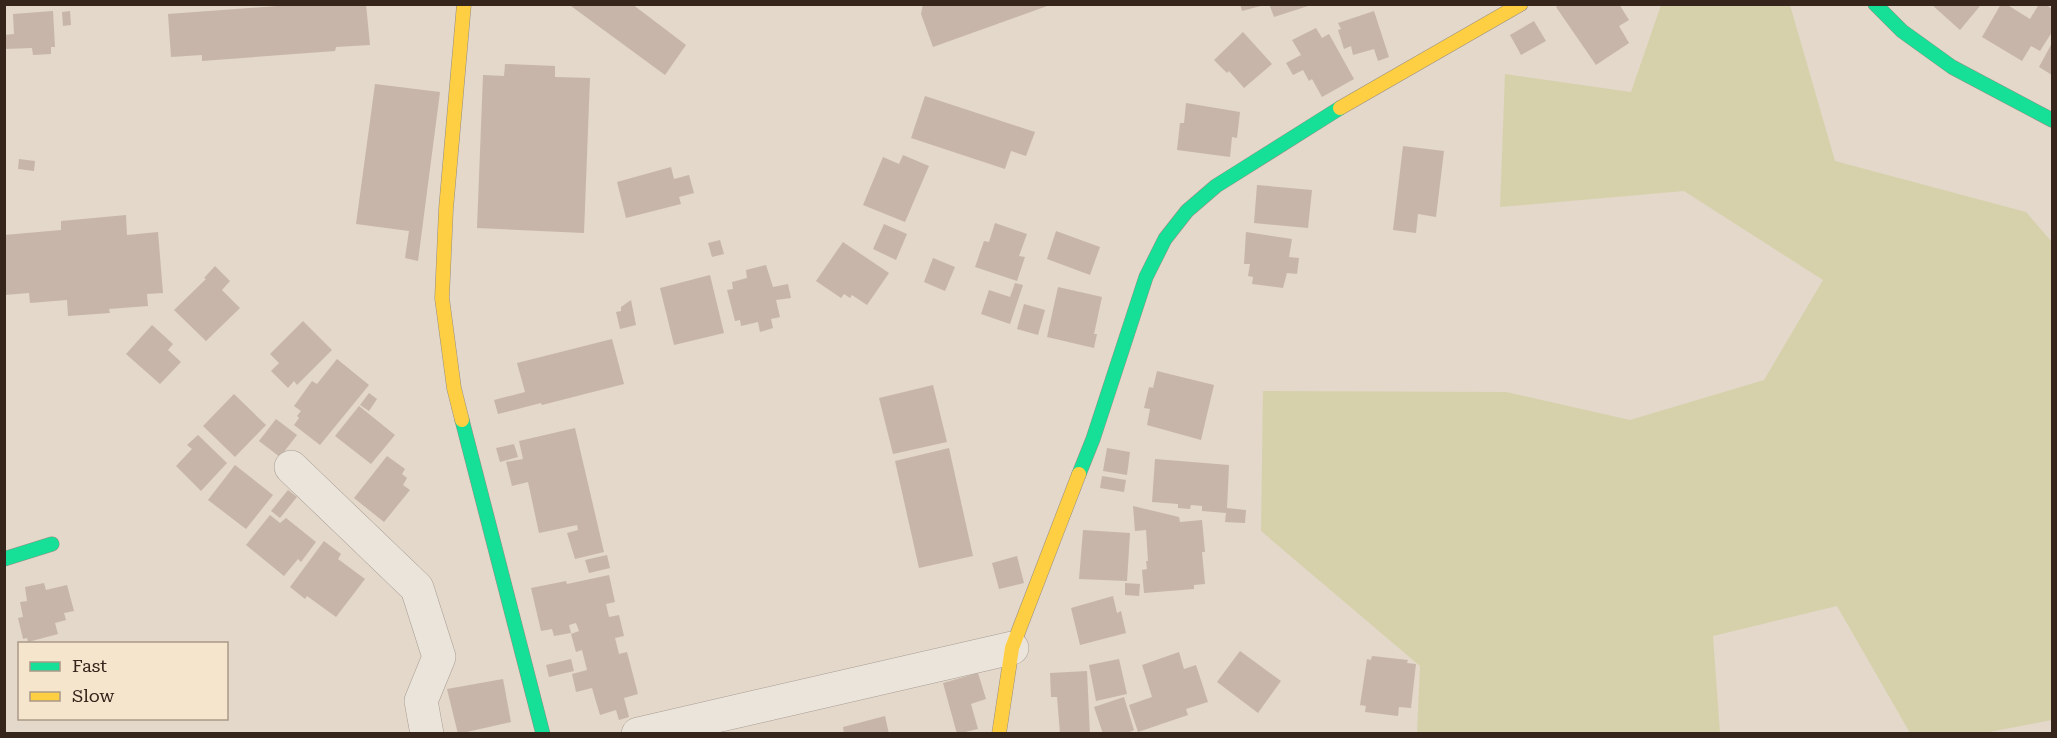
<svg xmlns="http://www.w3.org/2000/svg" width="2057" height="738" viewBox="0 0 2057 738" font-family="'Roboto Serif',serif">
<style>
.green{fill:#d6d1ab}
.building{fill:#c7b5aa}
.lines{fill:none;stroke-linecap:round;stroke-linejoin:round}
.street-casing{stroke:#a89d93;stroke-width:34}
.fast-casing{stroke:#978d83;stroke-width:15}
.slow-casing{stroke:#978d83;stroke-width:15}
.street{stroke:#ebe4db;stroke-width:33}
.fast{stroke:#16e098;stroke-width:14}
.slow{stroke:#ffcf43;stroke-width:14}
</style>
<rect width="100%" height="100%" fill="#e3d8c9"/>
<polygon class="green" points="1661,5 1790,5 1835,161 2026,212 2052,242 2052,720 1984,733 1910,733 1837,606 1713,636 1720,733 1417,733 1420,666 1261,531 1263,391 1506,392 1630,420 1764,380 1823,280 1684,191 1500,207 1505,74 1631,92"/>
<g class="building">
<polygon points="304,4 366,4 370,45 336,47 335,51 202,61 202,55 171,57 168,14"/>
<polygon points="572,4 632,4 686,45 665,75 571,6"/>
<polygon points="923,4 1050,4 1050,5 933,47 921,14"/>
<polygon points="1240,4 1264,4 1264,5 1242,11"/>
<polygon points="1269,4 1311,4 1311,5 1274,17"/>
<polygon points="1560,4 1619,4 1629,20 1619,26 1629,43 1596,65 1556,7"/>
<polygon points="1931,4 1978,4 1980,6 1960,30"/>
<polygon points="2001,4 2006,4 2030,19 2039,4 2045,4 2052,9 2052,32 2040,51 2031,46 2022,61 1982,37"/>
<polygon points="53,11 55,47 51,47 51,54 33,55 32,48 4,49 4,35 14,34 13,14"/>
<polygon points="70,11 71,25 63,26 62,12"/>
<polygon points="1374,11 1389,57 1378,61 1374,49 1353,55 1351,46 1344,49 1338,30 1341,29 1338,23"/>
<polygon points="1534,21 1546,41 1521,55 1510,35"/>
<polygon points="1316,28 1322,38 1329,34 1354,79 1322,97 1312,79 1309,81 1303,70 1293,75 1286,63 1301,55 1292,40"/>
<polygon points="1243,32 1272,64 1244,88 1229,71 1227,73 1214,60"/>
<polygon points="2052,43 2052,75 2039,67"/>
<polygon points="505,64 555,66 555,77 590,78 584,233 477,228 483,75 504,76"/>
<polygon points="375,84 440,92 418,261 405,258 409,231 356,224"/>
<polygon points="925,96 1035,132 1026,156 1011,151 1005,169 911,138"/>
<polygon points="1186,103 1240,112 1237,138 1232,137 1230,157 1177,150 1180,123 1184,123"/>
<polygon points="1403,146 1444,151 1436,217 1418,214 1416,233 1393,230"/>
<polygon points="903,155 929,166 905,222 863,205 883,157 899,164"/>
<polygon points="19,159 35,161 34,171 18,169"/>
<polygon points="671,167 674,179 689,175 694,193 679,197 681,204 626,218 617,182"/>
<polygon points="1257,185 1312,190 1308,228 1254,223"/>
<polygon points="126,215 127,235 158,232 163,293 147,294 148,306 109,309 110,313 68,316 67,300 30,303 29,293 4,295 4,235 61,230 61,221"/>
<polygon points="995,223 1027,234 1019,256 1025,257 1017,281 975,267 984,241 989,242"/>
<polygon points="884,224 907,234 896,260 873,249"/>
<polygon points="1056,231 1100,247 1090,275 1047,259"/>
<polygon points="1246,232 1292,239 1289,257 1299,258 1297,274 1287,273 1283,288 1252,284 1253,277 1248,276 1250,264 1244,264"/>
<polygon points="720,240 724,254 712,257 708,243"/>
<polygon points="843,242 889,273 867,305 852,295 850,298 844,294 841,298 816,281"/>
<polygon points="933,258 955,267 945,291 924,282"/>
<polygon points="766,265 773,287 788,284 791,298 776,300 780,317 771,319 773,328 760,332 758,322 741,326 740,320 735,321 727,290 733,289 732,282 747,278 746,270"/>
<polygon points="215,266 230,281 222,290 240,308 206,341 174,310 206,279 204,278"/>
<polygon points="710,275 724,333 674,345 660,288"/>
<polygon points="1015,283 1023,285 1010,324 981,314 989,290 1010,297"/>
<polygon points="1058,287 1102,297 1094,334 1097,334 1094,348 1047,337"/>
<polygon points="631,300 636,325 620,329 616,312 621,311 621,307"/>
<polygon points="1024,304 1045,310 1038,335 1017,329"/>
<polygon points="303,321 332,350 297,385 294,381 288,388 271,371 279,363 270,354"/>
<polygon points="152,325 173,344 168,350 181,362 160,384 126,354"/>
<polygon points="612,339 624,384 542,405 541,403 498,414 494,400 525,392 517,363"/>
<polygon points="337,359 369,385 320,445 294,425 299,418 297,416 301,411 294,406 312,381 317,384"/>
<polygon points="1157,371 1214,385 1201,440 1147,425 1150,409 1144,408 1149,387 1153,388"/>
<polygon points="933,385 947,442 893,454 879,398"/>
<polygon points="369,393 377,399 369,411 360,405"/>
<polygon points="234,394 266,425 235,457 203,426"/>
<polygon points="359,406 395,435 371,464 335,436"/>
<polygon points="276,419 297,435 280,457 259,441"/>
<polygon points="575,428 604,552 575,559 567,533 578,530 577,525 539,533 528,482 512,486 506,462 523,459 519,441"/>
<polygon points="198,435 227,463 201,491 176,466 192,449 187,445"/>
<polygon points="514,444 518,457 500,462 496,448"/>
<polygon points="949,448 973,556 919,568 895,461"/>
<polygon points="1107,448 1130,452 1127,475 1103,471"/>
<polygon points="387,456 405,469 402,474 407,478 403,485 410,490 384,522 354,498"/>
<polygon points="1155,459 1229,465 1227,508 1246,510 1245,523 1225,522 1226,513 1202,511 1202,506 1191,505 1190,509 1178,508 1178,504 1152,502"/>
<polygon points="235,465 273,495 246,529 208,500"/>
<polygon points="1102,476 1126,480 1124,492 1100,488"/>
<polygon points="288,490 297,497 280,518 271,511"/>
<polygon points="1133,506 1179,517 1180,522 1202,520 1205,552 1202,552 1205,584 1194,585 1194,589 1144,593 1142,570 1147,569 1146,561 1148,561 1146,530 1135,531"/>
<polygon points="270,515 280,523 286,518 316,542 301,562 298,559 284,576 246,545"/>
<polygon points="1083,530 1130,533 1127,581 1079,579"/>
<polygon points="324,541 341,554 338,559 365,579 336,617 307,596 305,599 290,587"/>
<polygon points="607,555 610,568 589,573 585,560"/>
<polygon points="1017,556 1024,583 999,589 992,563"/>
<polygon points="609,575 615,602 606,604 609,617 619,615 624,636 615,638 619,654 627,652 638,694 624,698 629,717 619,720 616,710 600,715 592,688 576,692 572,674 587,670 582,650 576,652 571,634 579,631 576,623 569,625 571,633 554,636 552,629 541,631 531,588 566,581 567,584"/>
<polygon points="44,583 46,590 67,585 74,611 64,613 66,620 55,623 58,634 28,642 27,638 23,639 18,618 23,617 20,602 27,601 25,587"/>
<polygon points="1125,583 1140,584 1139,596 1125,595"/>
<polygon points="1113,596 1117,613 1121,611 1126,633 1080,645 1071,608"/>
<polygon points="1240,651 1281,681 1258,713 1217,682"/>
<polygon points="1179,652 1184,669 1196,665 1208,702 1186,709 1188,715 1138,732 1129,705 1152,697 1142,665"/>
<polygon points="1372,656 1408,660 1407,663 1416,664 1411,708 1399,707 1398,716 1365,712 1366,706 1360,705 1367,659 1371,660"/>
<polygon points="571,659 574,671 549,677 546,665"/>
<polygon points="1119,659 1127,694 1096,701 1089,665"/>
<polygon points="1087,671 1090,734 1060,734 1057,697 1051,697 1050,673"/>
<polygon points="978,673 986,699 971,704 978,729 957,734 943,683"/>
<polygon points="503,679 511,722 458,734 447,689"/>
<polygon points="1124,697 1134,730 1125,734 1103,734 1094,707"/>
<polygon points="885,716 889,734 844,734 843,727"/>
</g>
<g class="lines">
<g class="street-casing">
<g id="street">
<polyline points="291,467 417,588 439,657 421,701 427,734"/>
<polyline points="638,734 1012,648"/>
</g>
</g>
<g class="fast-casing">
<g id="fast">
<polyline points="1875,4 1902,31 1952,67 2052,120"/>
<polyline points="462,420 543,734"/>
<polyline points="1079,474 1093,439 1146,277 1165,239 1187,211 1216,186 1340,108"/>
<polyline points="4,559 52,544"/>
</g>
</g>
<g class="slow-casing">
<g id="slow">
<polyline points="1340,108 1521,4"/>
<polyline points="462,420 454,388 442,298 446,209 464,4"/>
<polyline points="999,734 1012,648 1079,474"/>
</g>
</g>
<use href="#street" class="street"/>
<use href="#fast" class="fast"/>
<use href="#slow" class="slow"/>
</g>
<rect width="2057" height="738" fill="none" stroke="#35251b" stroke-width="12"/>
<rect x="18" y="642" width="210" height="78" fill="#f6e5cd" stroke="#a99886" stroke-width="1.5"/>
<rect x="30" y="662" width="30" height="9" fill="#16e098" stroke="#a99886" stroke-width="1.5"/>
<text x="72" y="672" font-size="18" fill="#35251b">Fast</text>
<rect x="30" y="692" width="30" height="9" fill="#ffcf43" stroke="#a99886" stroke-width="1.5"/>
<text x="72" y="702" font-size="18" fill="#35251b">Slow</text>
</svg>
